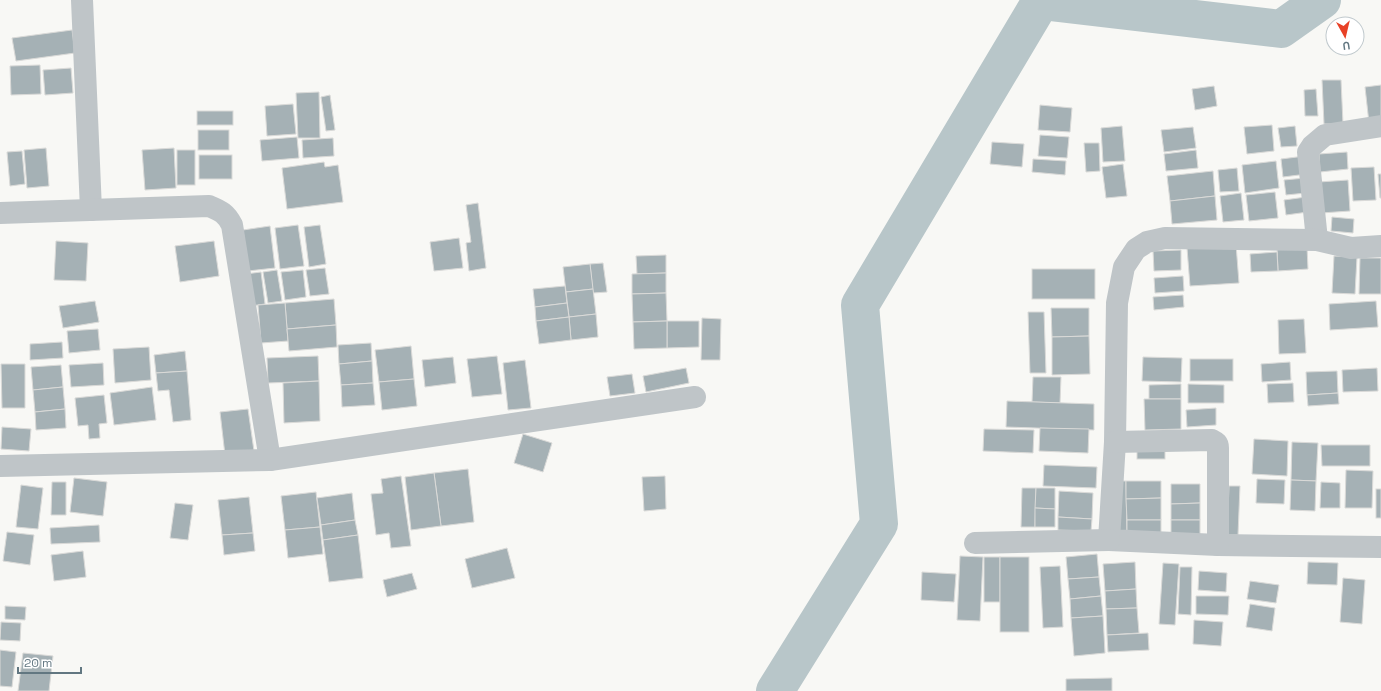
<svg xmlns="http://www.w3.org/2000/svg" width="1381" height="691" viewBox="0 0 1381 691" font-family="'Space Grotesk',sans-serif">
<style>
.lines{fill:none;stroke-linecap:round;stroke-linejoin:round}
.river{stroke:#b8c6c9;stroke-width:38}
.building{fill:#a5b1b5;stroke:#dadad8}
.minor{stroke:#bfc5c8;stroke-width:22}
</style>
<rect width="100%" height="100%" fill="#f8f8f5"/>
<g class="lines">
<polyline class="river" points="775,691 879,524 860,305 1041,1 1281,29 1322,0"/>
</g>
<g class="building">
<polygon points="72,30 75,53 16,61 12,38"/>
<polygon points="40,65 41,94 11,95 10,66"/>
<polygon points="71,68 73,93 45,95 43,70"/>
<polygon points="1322,80 1341,80 1343,124 1324,124"/>
<polygon points="1381,85 1381,122 1369,123 1365,87"/>
<polygon points="1214,86 1217,106 1195,110 1192,89"/>
<polygon points="1316,89 1318,116 1305,116 1304,90"/>
<polygon points="319,92 320,138 298,138 296,93"/>
<polygon points="330,95 335,130 326,131 321,97"/>
<polygon points="293,104 296,134 267,136 265,106"/>
<polygon points="1040,105 1072,108 1070,132 1038,130"/>
<rect x="197" y="111" width="36" height="14"/>
<polygon points="1272,125 1274,151 1247,154 1244,127"/>
<polygon points="1122,126 1125,161 1103,162 1101,128"/>
<polygon points="1295,126 1297,146 1281,147 1278,128"/>
<polygon points="1193,127 1196,148 1164,152 1161,130"/>
<rect x="198" y="130" width="31" height="20"/>
<polygon points="1040,135 1069,137 1067,158 1038,156"/>
<polygon points="297,137 299,158 262,161 260,140"/>
<polygon points="333,138 334,156 303,158 302,140"/>
<polygon points="992,142 1024,144 1022,167 990,164"/>
<polygon points="1084,143 1099,143 1100,171 1086,172"/>
<polygon points="46,148 49,186 27,188 24,150"/>
<polygon points="174,148 176,188 145,190 142,150"/>
<rect x="177" y="150" width="18" height="35"/>
<polygon points="1196,150 1198,168 1166,171 1164,154"/>
<polygon points="22,151 25,184 10,186 7,152"/>
<polygon points="1347,152 1348,169 1320,172 1319,154"/>
<rect x="199" y="155" width="33" height="24"/>
<polygon points="1305,156 1307,174 1283,177 1281,159"/>
<polygon points="1033,159 1066,161 1065,175 1032,172"/>
<polygon points="1276,161 1279,188 1245,193 1242,165"/>
<polygon points="324,162 325,167 338,165 343,202 287,209 282,168"/>
<polygon points="1123,164 1127,196 1106,198 1102,167"/>
<polygon points="1374,167 1376,200 1353,201 1351,168"/>
<polygon points="1237,168 1239,191 1220,192 1218,170"/>
<polygon points="1213,171 1215,196 1170,201 1167,176"/>
<polygon points="1378,174 1381,174 1381,198 1380,198"/>
<polygon points="1305,178 1306,193 1286,195 1284,180"/>
<polygon points="1348,180 1350,211 1321,213 1319,182"/>
<polygon points="1275,192 1278,218 1249,221 1246,195"/>
<polygon points="1241,193 1244,220 1223,222 1220,196"/>
<polygon points="1215,196 1217,220 1172,224 1170,201"/>
<polygon points="1306,197 1308,212 1286,215 1284,200"/>
<polygon points="478,203 486,268 469,271 466,243 471,242 466,205"/>
<polygon points="1332,217 1354,219 1353,233 1331,231"/>
<polygon points="298,225 304,266 280,269 275,228"/>
<polygon points="320,225 326,264 309,267 304,227"/>
<polygon points="270,226 275,268 248,271 243,230"/>
<polygon points="459,238 463,268 434,271 430,242"/>
<polygon points="56,241 88,243 86,281 54,280"/>
<polygon points="214,241 219,276 180,282 175,246"/>
<polygon points="1236,244 1239,283 1190,286 1187,248"/>
<polygon points="1307,246 1308,269 1278,271 1277,247"/>
<polygon points="1181,250 1181,270 1154,271 1153,251"/>
<polygon points="1277,252 1278,271 1251,272 1250,254"/>
<polygon points="666,255 666,273 637,274 636,256"/>
<polygon points="1334,256 1357,257 1355,294 1332,293"/>
<polygon points="1360,258 1381,258 1381,294 1359,294"/>
<polygon points="603,263 607,292 593,293 590,264"/>
<polygon points="590,264 593,289 566,292 563,267"/>
<polygon points="325,268 329,294 310,296 306,270"/>
<rect x="1032" y="269" width="63" height="30"/>
<polygon points="277,270 282,301 268,303 263,272"/>
<polygon points="303,270 306,297 285,300 281,272"/>
<polygon points="261,272 265,304 250,306 245,274"/>
<polygon points="666,273 666,293 632,294 632,274"/>
<polygon points="1183,276 1184,291 1155,293 1154,278"/>
<polygon points="565,286 567,303 535,307 533,289"/>
<polygon points="593,289 596,314 569,317 566,292"/>
<polygon points="666,293 667,321 633,322 632,294"/>
<polygon points="1183,295 1184,307 1154,310 1153,297"/>
<polygon points="334,299 336,325 287,329 285,303"/>
<polygon points="95,301 99,322 63,328 59,306"/>
<polygon points="1376,301 1378,327 1330,330 1329,304"/>
<polygon points="285,303 288,341 261,343 258,305"/>
<polygon points="567,303 569,317 536,321 535,307"/>
<polygon points="1051,308 1089,308 1089,336 1052,337"/>
<polygon points="1028,312 1044,312 1046,373 1030,373"/>
<polygon points="596,314 598,337 571,340 569,317"/>
<polygon points="569,317 571,340 539,344 536,321"/>
<polygon points="702,318 721,319 720,360 701,360"/>
<polygon points="1304,319 1306,353 1279,354 1278,320"/>
<polygon points="667,321 699,321 699,347 667,348"/>
<polygon points="667,321 667,348 634,349 633,322"/>
<polygon points="336,325 337,347 289,351 287,329"/>
<polygon points="98,329 100,350 69,353 67,331"/>
<polygon points="1089,336 1090,374 1052,375 1052,337"/>
<polygon points="62,342 63,358 30,360 30,344"/>
<polygon points="371,343 372,361 339,364 338,345"/>
<polygon points="411,346 414,379 379,382 375,350"/>
<polygon points="149,347 151,380 115,383 113,349"/>
<polygon points="185,351 187,371 156,373 154,355"/>
<polygon points="318,356 319,381 268,383 267,358"/>
<polygon points="497,356 502,394 472,397 467,359"/>
<polygon points="453,357 456,383 425,387 422,360"/>
<polygon points="1143,357 1182,358 1181,382 1142,381"/>
<rect x="1190" y="359" width="43" height="22"/>
<polygon points="525,360 531,408 508,410 503,363"/>
<polygon points="372,361 373,383 341,385 339,364"/>
<polygon points="1290,362 1291,380 1262,382 1261,364"/>
<polygon points="103,363 104,385 71,387 69,365"/>
<polygon points="1,364 25,364 25,408 2,408"/>
<polygon points="61,365 63,387 33,390 31,367"/>
<polygon points="686,368 689,383 646,392 643,376"/>
<polygon points="1377,368 1378,391 1343,392 1342,370"/>
<polygon points="187,371 191,420 173,422 169,390 158,391 156,373"/>
<polygon points="1337,371 1338,393 1307,395 1306,372"/>
<polygon points="632,374 635,393 610,396 607,377"/>
<polygon points="1033,377 1061,377 1060,403 1032,402"/>
<polygon points="414,379 417,406 382,410 379,382"/>
<polygon points="319,381 320,421 284,423 283,383"/>
<polygon points="373,383 375,405 342,407 341,385"/>
<polygon points="1293,383 1294,402 1268,403 1267,384"/>
<polygon points="1181,384 1181,399 1149,399 1149,385"/>
<polygon points="1188,384 1224,385 1224,403 1188,403"/>
<polygon points="63,387 65,409 35,412 33,390"/>
<polygon points="152,387 156,420 114,425 110,393"/>
<polygon points="1338,393 1339,404 1308,406 1307,395"/>
<polygon points="104,395 107,423 99,424 100,438 89,439 88,425 78,426 75,398"/>
<polygon points="1144,399 1181,399 1181,429 1145,430"/>
<polygon points="1007,401 1094,404 1094,430 1006,427"/>
<polygon points="1216,408 1216,425 1187,427 1186,410"/>
<polygon points="65,409 66,428 36,430 35,412"/>
<polygon points="248,409 254,451 225,455 220,412"/>
<polygon points="2,427 31,429 29,451 1,449"/>
<polygon points="1040,428 1089,429 1088,453 1039,451"/>
<polygon points="984,429 1034,430 1033,453 983,451"/>
<polygon points="523,434 552,443 543,472 514,463"/>
<polygon points="1254,439 1288,441 1287,476 1252,474"/>
<polygon points="1292,442 1318,443 1316,481 1291,480"/>
<rect x="1137" y="444" width="28" height="15"/>
<polygon points="1321,445 1370,445 1370,466 1322,466"/>
<polygon points="1044,465 1097,467 1096,488 1043,486"/>
<polygon points="468,469 474,522 441,526 434,473"/>
<polygon points="1346,470 1373,471 1372,508 1345,508"/>
<polygon points="434,473 441,526 411,530 405,477"/>
<polygon points="401,476 411,546 391,548 389,533 376,535 371,494 383,493 381,479"/>
<polygon points="665,476 666,509 644,511 642,477"/>
<polygon points="74,478 107,482 103,516 70,512"/>
<polygon points="1257,479 1285,480 1284,504 1256,503"/>
<polygon points="1291,480 1316,481 1315,511 1290,510"/>
<polygon points="1115,481 1126,481 1127,534 1115,534"/>
<polygon points="1126,481 1161,481 1161,498 1126,499"/>
<polygon points="52,482 66,482 66,515 51,515"/>
<polygon points="1321,482 1340,483 1340,508 1320,508"/>
<polygon points="1171,484 1200,484 1200,503 1171,504"/>
<polygon points="21,485 43,488 38,529 16,527"/>
<polygon points="1229,486 1240,486 1238,535 1227,535"/>
<polygon points="1022,488 1036,488 1035,527 1021,527"/>
<polygon points="1036,488 1055,488 1055,509 1035,508"/>
<rect x="1376" y="489" width="5" height="29"/>
<polygon points="1059,491 1093,493 1092,519 1058,517"/>
<polygon points="316,492 320,527 285,530 281,496"/>
<polygon points="352,493 355,520 321,525 317,498"/>
<polygon points="249,497 253,533 222,535 218,500"/>
<polygon points="1161,498 1161,520 1127,520 1126,499"/>
<polygon points="175,503 193,505 188,540 170,538"/>
<polygon points="1200,503 1200,520 1171,520 1171,504"/>
<polygon points="1035,508 1055,509 1055,527 1035,527"/>
<polygon points="1058,517 1092,519 1091,531 1058,530"/>
<polygon points="355,520 358,535 323,540 321,525"/>
<rect x="1127" y="520" width="34" height="14"/>
<rect x="1171" y="520" width="29" height="16"/>
<polygon points="99,525 100,542 51,544 50,528"/>
<polygon points="320,527 323,554 288,558 285,530"/>
<polygon points="7,532 34,535 30,565 3,561"/>
<polygon points="253,533 255,551 224,555 222,535"/>
<polygon points="358,535 363,578 329,582 323,540"/>
<polygon points="507,548 515,578 472,588 465,559"/>
<polygon points="83,551 86,577 54,581 51,555"/>
<polygon points="1097,554 1099,577 1068,579 1066,557"/>
<polygon points="960,556 983,557 980,621 957,620"/>
<rect x="984" y="557" width="16" height="45"/>
<rect x="1000" y="557" width="29" height="75"/>
<polygon points="1135,562 1136,589 1105,591 1103,564"/>
<polygon points="1308,562 1338,563 1337,585 1307,584"/>
<polygon points="1163,563 1179,564 1175,625 1159,624"/>
<polygon points="1060,566 1063,627 1043,628 1040,567"/>
<polygon points="1180,567 1192,567 1191,615 1178,614"/>
<polygon points="1199,571 1227,573 1226,592 1198,590"/>
<polygon points="922,572 956,574 954,602 921,600"/>
<polygon points="412,573 417,589 387,597 383,580"/>
<polygon points="1099,577 1101,596 1070,599 1068,579"/>
<polygon points="1343,578 1365,580 1362,624 1340,622"/>
<polygon points="1250,581 1279,585 1276,603 1247,599"/>
<polygon points="1136,589 1137,608 1106,609 1105,591"/>
<polygon points="1101,596 1103,616 1071,618 1070,599"/>
<polygon points="1196,596 1229,596 1228,615 1196,614"/>
<polygon points="1250,604 1275,608 1272,631 1246,627"/>
<polygon points="5,606 26,607 25,620 5,619"/>
<polygon points="1137,608 1139,633 1107,635 1106,609"/>
<polygon points="1103,616 1105,653 1074,656 1071,618"/>
<polygon points="1194,620 1223,622 1221,646 1193,644"/>
<polygon points="1,622 21,623 20,641 0,640"/>
<polygon points="1148,633 1149,650 1108,652 1107,635"/>
<polygon points="0,650 16,652 12,687 0,686"/>
<polygon points="23,653 53,656 49,691 18,691"/>
<polygon points="1112,678 1112,691 1066,691 1066,679"/>
</g>
<g class="lines">
<g class="minor">
<polyline points="82,0 91,210"/>
<path d="M0,213L209,206C221,211 226,213 232,225L270,460"/>
<polyline points="1317,240 1308,152 1312,146 1325,135 1381,126"/>
<polyline points="1381,246 1351,248 1317,240 1165,238 1147,242 1136,249 1124,267 1117,303 1115,442 1109,540 1218,545 1381,547"/>
<path d="M1115,442L1212,440C1216,442 1218,443 1218,448V545"/>
<polyline points="0,466 270,460 695,397"/>
<polyline points="975,543 1109,540"/>
</g>
</g>
<g transform="translate(1345 36) rotate(172)"><circle r="19" fill="#ffffff" stroke="#c0c9cd"/>
<path d="M0-3L7 15L0 10L-7 15Z" fill="#e84126"/>
<text y="-6" font-size="11" font-weight="bold" text-anchor="middle" fill="#627781">U</text>
</g>
<path d="M18 667v6h63v-6" fill="none" stroke="#627781" stroke-width="2"/>
<text x="24" y="667" font-size="12" fill="#627781" stroke="#ffffff" stroke-width="3" paint-order="stroke">20 m</text>
</svg>
